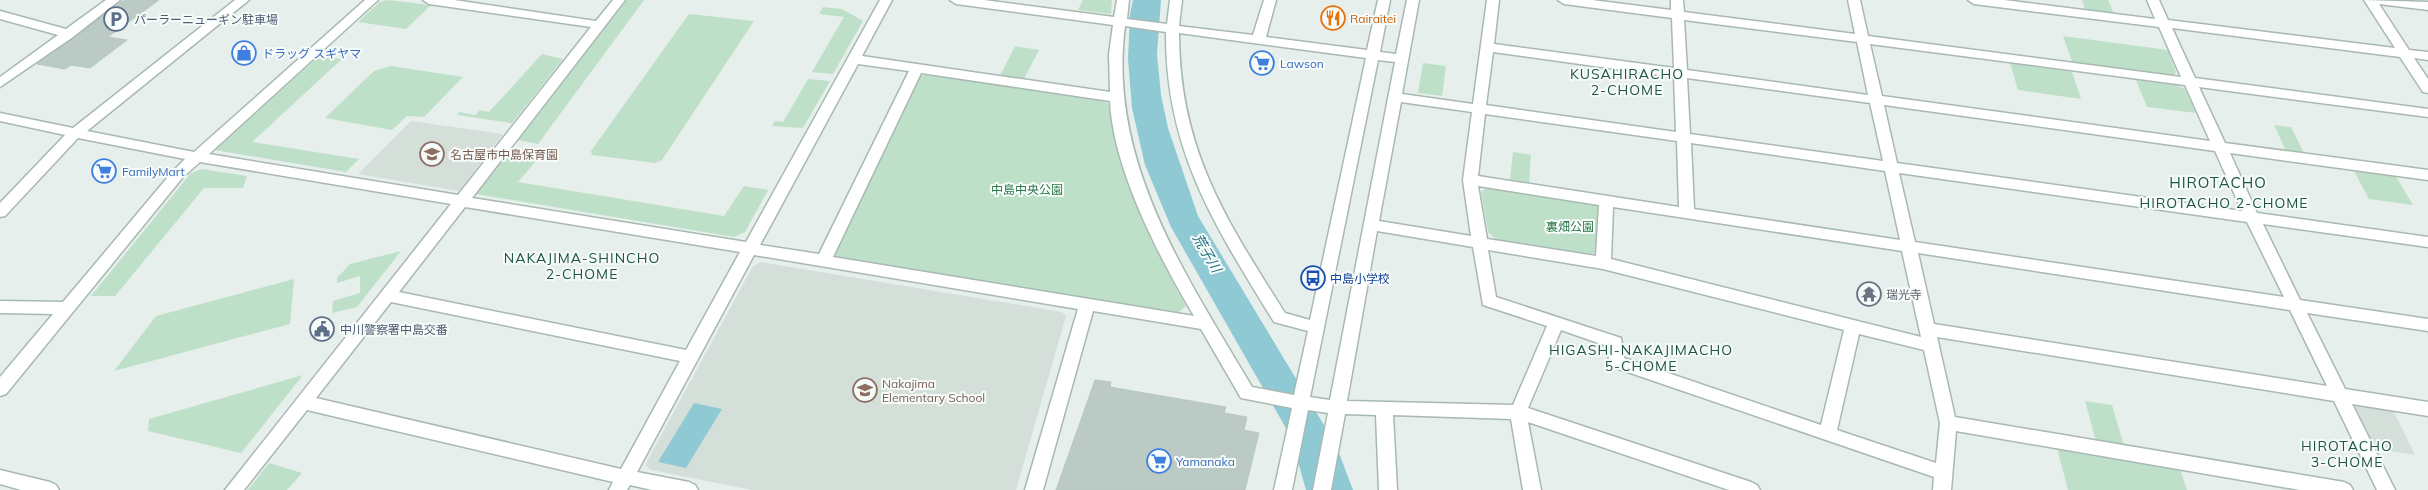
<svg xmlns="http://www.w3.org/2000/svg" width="2428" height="490" viewBox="0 0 2428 490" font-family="Mulish,'Noto Sans JP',sans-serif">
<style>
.built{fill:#d4dfda}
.green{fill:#bfe0c8}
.water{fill:#8ec9d4}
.building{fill:#bbcac4;stroke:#b8c9c2}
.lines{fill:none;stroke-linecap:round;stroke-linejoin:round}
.minor-casing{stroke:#a8b8b2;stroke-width:3}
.minor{fill:#fff;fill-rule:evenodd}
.labels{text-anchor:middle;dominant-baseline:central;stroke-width:4;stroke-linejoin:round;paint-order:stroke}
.food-label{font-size:12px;fill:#c56008;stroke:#f7fbf9;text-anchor:start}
.service-label{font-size:12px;fill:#4e5e75;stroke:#f7fbf9;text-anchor:start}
.shop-label{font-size:12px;fill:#366cbe;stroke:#f7fbf9;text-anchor:start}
.education-label{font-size:12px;fill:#785e54;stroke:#f7fbf9;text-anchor:start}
.park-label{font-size:12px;fill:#2d7a4b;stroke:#f7fbf9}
.transit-label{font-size:12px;fill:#164399;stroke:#f7fbf9;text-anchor:start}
.worship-label{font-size:12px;fill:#5b616d;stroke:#f7fbf9;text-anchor:start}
.neighbourhood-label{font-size:14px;letter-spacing:1px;fill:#1f5548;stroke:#f7fbf9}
.water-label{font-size:14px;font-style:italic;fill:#1c6f80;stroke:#f7fbf9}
.quarter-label{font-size:15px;letter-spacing:1px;fill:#1f5548;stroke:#f7fbf9}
</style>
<rect width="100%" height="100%" fill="#e6efeb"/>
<g class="built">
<polygon points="411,121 503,134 459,191 358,174"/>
<polygon points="761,262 1062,312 1066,316 1016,490 752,490 651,470 645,465 753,266"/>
<polygon points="2360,404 2393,410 2415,455 2376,449 2355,407"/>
</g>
<g class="green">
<polygon points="387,0 431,5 406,29 358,22 380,2"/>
<polygon points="627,0 644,0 538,144 518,140"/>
<polygon points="1083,0 1112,0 1111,14 1078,10"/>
<polygon points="2082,0 2108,0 2114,14 2085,10"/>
<polygon points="823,7 842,9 863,21 833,74 812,72 844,17 819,14"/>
<polygon points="689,14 754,21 662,160 655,163 592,155 591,151"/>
<polygon points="2063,36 2168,50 2176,72 2174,75 2072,62"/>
<polygon points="1015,46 1039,50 1024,79 1000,76"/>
<polygon points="542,54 563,59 512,123 457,115 459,112 475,115 480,110 489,112"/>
<polygon points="325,57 342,59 252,142 359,159 346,172 215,150 317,58"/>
<polygon points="1423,63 1446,66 1442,96 1418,93"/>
<polygon points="2010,63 2072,72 2081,99 2018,90"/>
<polygon points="391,66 463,77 424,117 407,116 392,130 325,118 374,71"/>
<path d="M925,75L1101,100L1109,104C1124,184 1147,236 1186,306L1178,313L837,258L833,253L918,77Z"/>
<polygon points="808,79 830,81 803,128 772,126 775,121 783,122"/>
<polygon points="2136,80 2176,85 2185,89 2196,113 2147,107"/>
<polygon points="2274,125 2291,127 2304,153 2286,151"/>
<polygon points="512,149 542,154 518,182 724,216 744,186 768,190 745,232 734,237 476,194"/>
<polygon points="1513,152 1531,155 1529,183 1510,180"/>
<polygon points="202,169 247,176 243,188 204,188 115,296 91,296 191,173"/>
<polygon points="2353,169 2395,175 2413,205 2369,199"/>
<polygon points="1487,188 1598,205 1600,208 1598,252 1591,254 1497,240 1488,232 1481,192"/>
<polygon points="401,251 357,307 332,313 333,301 360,293 360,276 337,283 337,278 350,264"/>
<polygon points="294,279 290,324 114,371 156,316"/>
<polygon points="303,375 241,453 148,431 149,419"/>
<polygon points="2085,401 2112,405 2124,446 2096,441"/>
<polygon points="2057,448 2180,469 2187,490 2068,490"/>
<polygon points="269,463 302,473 287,490 248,490"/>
</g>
<g class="water">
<polygon points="1133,0 1161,0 1157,54 1161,95 1168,128 1198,216 1336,445 1353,490 1306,490 1291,437 1171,227 1145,165 1132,108 1128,59 1130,14"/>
<polygon points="694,403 722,409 686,468 658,462"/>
</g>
<g class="building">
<polygon points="124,0 159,0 108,37 127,40 90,68 71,65 65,69 37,64"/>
<polygon points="1095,380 1111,382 1110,387 1226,407 1224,413 1247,417 1244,430 1259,433 1245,490 1056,490"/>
</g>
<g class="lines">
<g class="minor-casing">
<g id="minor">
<polygon points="106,0 120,0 73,37 0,87 0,77 58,35 0,19 0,11 66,29"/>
<path d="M235,0H249L87,131L194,152L365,0H378L209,154L458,195L591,27L429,4L423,0H454L596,21L613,0H625L472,198L746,242L880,0H892L862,56L1110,92L1109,54L1113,25L956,4L950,0H984L1114,17L1117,0H1129L1127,19L1167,24L1170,0H1182L1179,26L1253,35L1264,0H1276L1266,37L1367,50L1378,0H1390L1380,52L1396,54L1407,0H1419L1402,94L1473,104L1487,0H1499L1494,44L1674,68L1672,18L1564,4L1558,0H1592L1671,10V0H1683L1684,12L1855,34L1848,0H1860L1868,36L2181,77L2159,27L1974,4L1968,0H2004L2155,19L2147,0H2159L2168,20L2395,48L2364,0L2428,2V10L2379,4L2409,50L2428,52V60L2414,58L2428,79V93L2423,92L2400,57L2172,28L2195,78L2428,109V117L2199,87L2225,143L2428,170V180L2230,153L2257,213L2428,237V247L2263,224L2300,300L2428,319V331L2307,313L2345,389L2428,402V416L2352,404L2395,490H2377L2334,401L1937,337L1955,417L2344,482L2350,485L2353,490H2300L1956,431L1951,490H1933L1934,477L1610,366L1607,346L1561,330L1528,408L1751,482L1757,485L1760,490H1729L1528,422L1541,490H1523L1511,419L1393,415L1397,490H1379L1376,415L1345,414L1331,490H1313L1328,413L1308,410L1292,490H1274L1292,408L1241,398L1201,329L1093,311L1043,490H1025L1078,309L754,255L637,472L689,482L695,485L698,490H652L630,485L627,490H609L613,482L307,410L244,490H225L451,204L200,162L183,177L6,394L0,396V377L53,314L0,313V301L63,302L173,171L185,159L78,138L5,216L0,217V203L65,135L0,121V113L73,128ZM1684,20L1857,42L1868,95L1687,70ZM1125,26L1166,32C1165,150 1215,226 1274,322L1308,331L1294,395L1252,387C1187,277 1107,161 1125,26ZM1179,33L1366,58L1310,320L1285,313C1226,220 1179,149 1179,33ZM1870,44L2185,85L2210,141L1882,96ZM1493,52L1674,77L1676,132L1486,105ZM1378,60L1395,62L1330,400L1310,397ZM858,64L909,71L819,254L760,245ZM921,73L1110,101C1113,169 1159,257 1194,316L833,257ZM1687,78L1870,103L1883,161L1690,134ZM1401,102L1472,112L1463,180L1471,236L1379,221ZM1884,105L2215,151L2242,211L1897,163ZM1485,114L1677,141L1679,207L1478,176ZM1691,143L1885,171L1900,240L1694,209ZM1899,173L2247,222L2284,297L1915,242ZM1478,186L1599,205L1596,256L1487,239ZM465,207L740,252L686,350L399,292ZM1613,207L1902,251L1921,337L1611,259ZM1377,231L1473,247L1483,305L1547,326L1513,405L1347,401ZM1488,250L1603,269L1844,330L1821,425L1624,358L1621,338L1496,297ZM1918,253L2290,310L2327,386L1934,324ZM391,302L680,361L621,469L316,398ZM1859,334L1924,350L1940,423L1936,463L1837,430Z"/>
<polygon points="0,470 50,482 56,485 59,490 21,490 0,484"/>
</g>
</g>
<use href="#minor" class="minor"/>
</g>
<defs>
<g id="restaurant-ring" transform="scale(1.25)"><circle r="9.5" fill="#f7fbf9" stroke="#e8710a" stroke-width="1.5"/><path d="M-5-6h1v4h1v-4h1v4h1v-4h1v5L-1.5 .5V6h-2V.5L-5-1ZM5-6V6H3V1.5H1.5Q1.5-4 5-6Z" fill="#e8710a"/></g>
<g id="parking-ring" transform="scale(1.25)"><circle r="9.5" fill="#f7fbf9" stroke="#5c6f8a" stroke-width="1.5"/><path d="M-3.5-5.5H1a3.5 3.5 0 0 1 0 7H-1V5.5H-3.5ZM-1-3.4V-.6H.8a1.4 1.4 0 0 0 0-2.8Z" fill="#5c6f8a"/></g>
<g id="shop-ring" transform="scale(1.25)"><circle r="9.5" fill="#f7fbf9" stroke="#3f7fe0" stroke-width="1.5"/><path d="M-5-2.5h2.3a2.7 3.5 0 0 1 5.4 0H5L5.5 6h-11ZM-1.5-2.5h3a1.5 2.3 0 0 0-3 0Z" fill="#3f7fe0"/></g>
<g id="supermarket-ring" transform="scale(1.25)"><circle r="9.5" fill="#f7fbf9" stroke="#3f7fe0" stroke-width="1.5"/><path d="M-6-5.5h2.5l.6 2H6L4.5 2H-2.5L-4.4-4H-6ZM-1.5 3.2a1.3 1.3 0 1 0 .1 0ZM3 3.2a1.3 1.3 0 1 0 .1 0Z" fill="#3f7fe0"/></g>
<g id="school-ring" transform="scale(1.25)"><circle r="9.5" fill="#f7fbf9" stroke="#8d6e63" stroke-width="1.5"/><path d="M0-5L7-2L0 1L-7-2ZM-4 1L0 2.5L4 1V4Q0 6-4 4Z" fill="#8d6e63"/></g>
<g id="bus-ring" transform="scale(1.25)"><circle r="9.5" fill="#f7fbf9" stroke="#1a4fb4" stroke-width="1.5"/><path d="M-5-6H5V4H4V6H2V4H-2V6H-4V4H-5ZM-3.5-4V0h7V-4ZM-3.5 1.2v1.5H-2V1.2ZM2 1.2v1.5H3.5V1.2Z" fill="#1a4fb4"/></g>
<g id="temple-ring" transform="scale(1.25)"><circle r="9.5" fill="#f7fbf9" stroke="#6b7280" stroke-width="1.5"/><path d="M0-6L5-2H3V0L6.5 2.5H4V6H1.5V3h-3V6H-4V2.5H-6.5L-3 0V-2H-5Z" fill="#6b7280"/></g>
<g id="civic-ring" transform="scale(1.25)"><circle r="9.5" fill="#f7fbf9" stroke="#5c6f8a" stroke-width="1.5"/><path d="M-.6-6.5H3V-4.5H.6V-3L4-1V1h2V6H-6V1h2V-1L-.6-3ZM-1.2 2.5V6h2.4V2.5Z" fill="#5c6f8a"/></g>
</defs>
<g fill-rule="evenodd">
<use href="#restaurant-ring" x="1333" y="18"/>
<use href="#parking-ring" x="116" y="19"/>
<use href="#shop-ring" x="244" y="53"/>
<use href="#supermarket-ring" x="1262" y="63"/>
<use href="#school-ring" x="432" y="154"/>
<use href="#supermarket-ring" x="104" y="171"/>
<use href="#bus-ring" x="1313" y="278"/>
<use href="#temple-ring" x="1869" y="294"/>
<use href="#civic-ring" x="322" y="329"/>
<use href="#school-ring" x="865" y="390"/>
<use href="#supermarket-ring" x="1159" y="461"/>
</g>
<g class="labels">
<g class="food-label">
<text x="1350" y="18">Rairaitei</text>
</g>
<g class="service-label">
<text x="134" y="19">パーラーニューギン駐車場</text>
<text x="340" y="329">中川警察署中島交番</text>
</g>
<g class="shop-label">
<text x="262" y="53">ドラッグ スギヤマ</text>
<text x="1280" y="63">Lawson</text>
<text x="122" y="171">FamilyMart</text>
<text x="1176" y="461">Yamanaka</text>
</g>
<g class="education-label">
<text x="450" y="154">名古屋市中島保育園</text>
<text x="882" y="383">Nakajima<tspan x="882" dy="14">Elementary School</tspan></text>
</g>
<g class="park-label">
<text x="1027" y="189">中島中央公園</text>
<text x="1570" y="226">裏畑公園</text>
</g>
<g class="transit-label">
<text x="1330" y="278">中島小学校</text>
</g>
<g class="worship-label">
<text x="1886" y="294">瑞光寺</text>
</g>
<g class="neighbourhood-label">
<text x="1627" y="74">KUSAHIRACHO<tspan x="1627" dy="16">2-CHOME</tspan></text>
<text x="2224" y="203">HIROTACHO 2-CHOME</text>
<text x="582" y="258">NAKAJIMA-SHINCHO<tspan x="582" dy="16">2-CHOME</tspan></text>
<text x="1641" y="350">HIGASHI-NAKAJIMACHO<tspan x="1641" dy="16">5-CHOME</tspan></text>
<text x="2347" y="446">HIROTACHO<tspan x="2347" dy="16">3-CHOME</tspan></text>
</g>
<g class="water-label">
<text transform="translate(1207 253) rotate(60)">荒子川</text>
</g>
<g class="quarter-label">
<text x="2218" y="182">HIROTACHO</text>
</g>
</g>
</svg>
